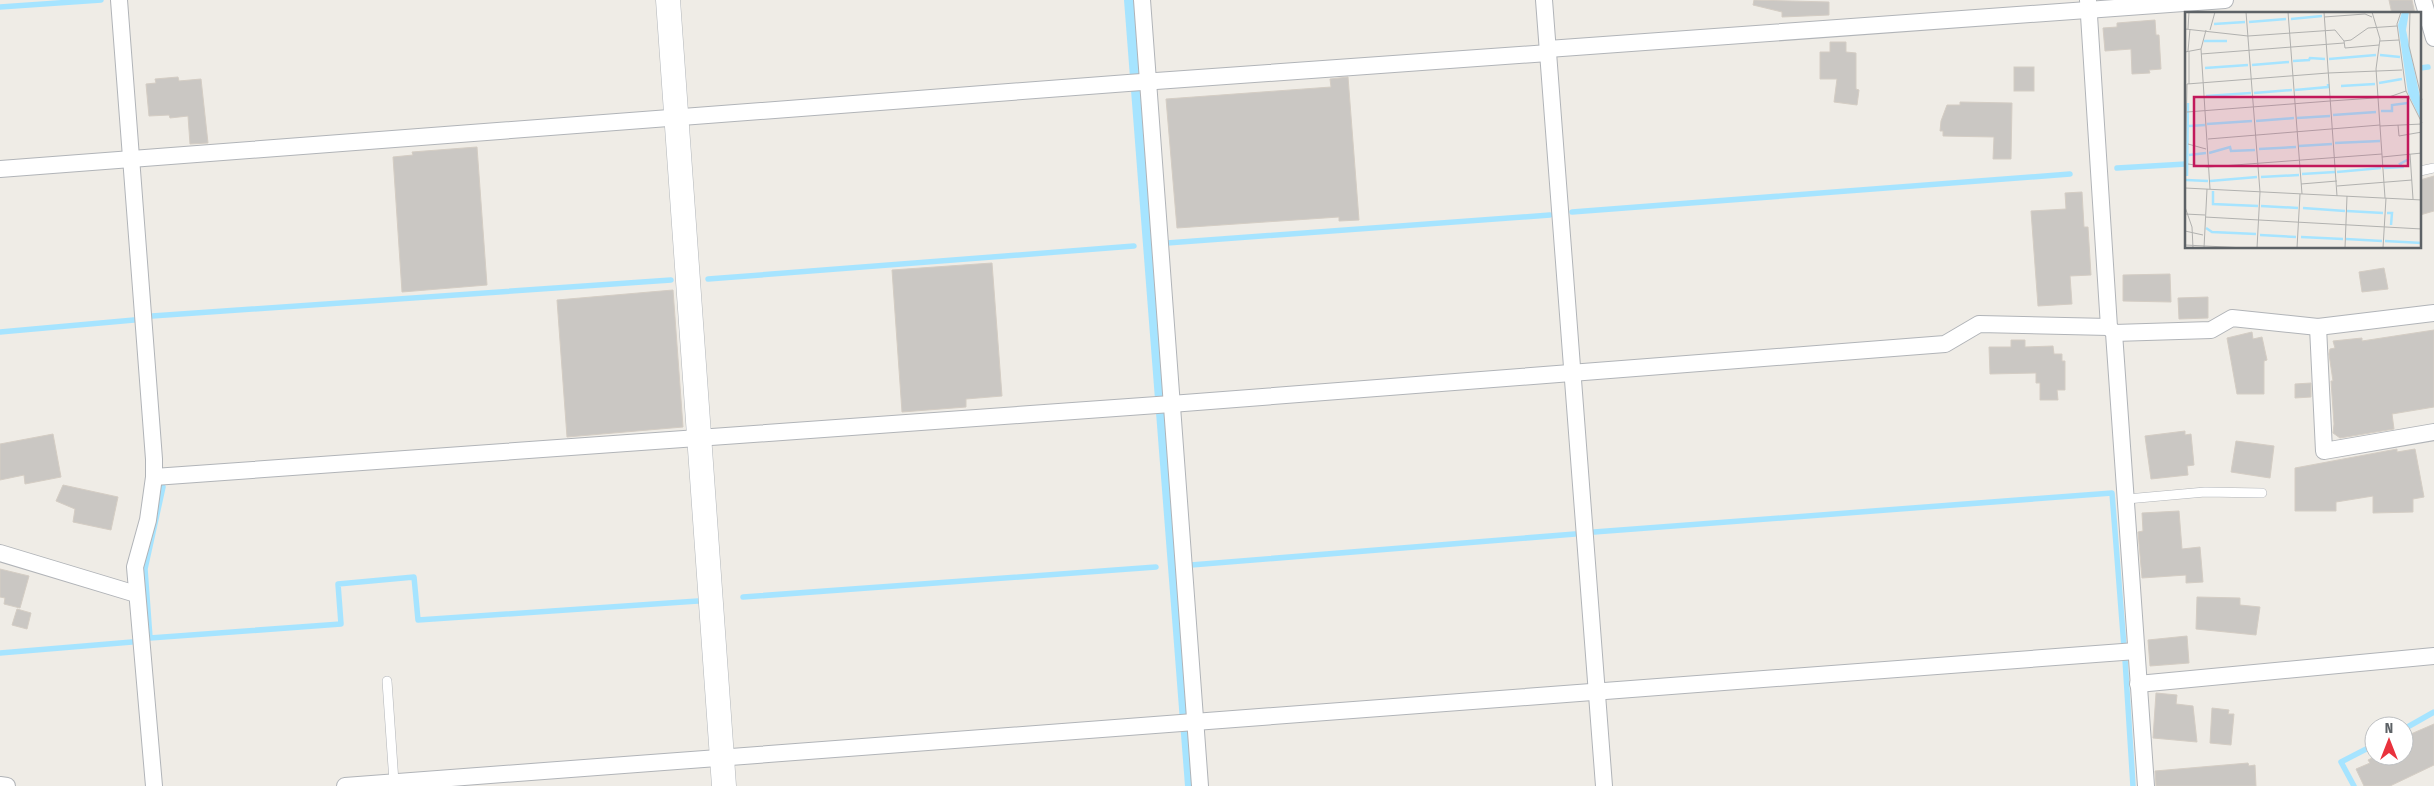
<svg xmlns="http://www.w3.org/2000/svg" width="2434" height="786" viewBox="0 0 2434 786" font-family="'Fira Sans Condensed',sans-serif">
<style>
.water{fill:#a6e4ff}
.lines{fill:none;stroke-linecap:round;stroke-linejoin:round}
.stream{stroke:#a6e4ff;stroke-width:5.5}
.building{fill:#cac7c3;stroke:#d4cdc4}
.lane-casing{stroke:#b1b4b8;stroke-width:10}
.street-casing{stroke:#b1b4b8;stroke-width:18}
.secondary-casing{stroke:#b2b6ba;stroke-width:25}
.lane{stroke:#fff;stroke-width:9}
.street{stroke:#fff;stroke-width:16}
.secondary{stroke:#fff;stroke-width:24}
.inset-river{fill:none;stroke:#a6e4ff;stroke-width:2.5}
.inset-road{fill:none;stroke:#b1b1af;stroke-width:1}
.view{fill:#c2185b;fill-opacity:0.15;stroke:#c2185b;stroke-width:2.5}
.inset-edge{fill:none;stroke:#5d6266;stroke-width:2.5}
</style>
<rect width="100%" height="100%" fill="#efece6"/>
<polygon class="water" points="1124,0 1134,0 1193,786 1185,786"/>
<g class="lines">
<g class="stream">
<polyline points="0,7 101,0"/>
<polyline points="2420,68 2428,67"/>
<polyline points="2117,168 2186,164"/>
<polyline points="1572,212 2070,174"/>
<polyline points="1167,243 1550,215"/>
<polyline points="708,279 1134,246"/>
<polyline points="152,316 671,280"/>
<polyline points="0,332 134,320"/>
<polyline points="163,487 145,569 150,638 341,624 338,584 414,577 418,620 698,601"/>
<polyline points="1594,532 2112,493 2124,647"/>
<polyline points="1191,565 1575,534"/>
<polyline points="743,597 1156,567"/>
<polyline points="0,653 132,642"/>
<polyline points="2125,659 2133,786"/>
<polyline points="2404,729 2434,712"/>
<polyline points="2354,786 2341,762 2374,745"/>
</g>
</g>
<g class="building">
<polygon points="1754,0 1829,2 1829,15 1782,17 1782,12 1753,5"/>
<polygon points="2389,0 2412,0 2415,14 2392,14"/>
<polygon points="2155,20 2156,35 2159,35 2161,69 2149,70 2150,73 2132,74 2131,49 2105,51 2103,28 2117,27 2117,23"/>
<polygon points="1830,42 1846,42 1846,52 1856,53 1856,89 1859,90 1857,105 1834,102 1837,79 1820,79 1820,52 1830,52"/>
<rect x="2014" y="67" width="20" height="24"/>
<polygon points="178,77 179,81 201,79 208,143 190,144 188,116 170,118 169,115 149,116 146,84 156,83 155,79"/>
<polygon points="1348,77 1359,220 1339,221 1339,217 1177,228 1166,99 1331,87 1330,79"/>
<polygon points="1960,102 2012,103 2011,159 1993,159 1994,137 1943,136 1943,131 1940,131 1941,121 1947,105 1960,105"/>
<polygon points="477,147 487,285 402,292 393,157 413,155 412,152"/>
<polygon points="2434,176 2434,211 2420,215 2420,180"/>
<polygon points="2082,192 2084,227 2088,227 2091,275 2070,276 2072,304 2038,306 2031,211 2066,209 2065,193"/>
<polygon points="992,263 1002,396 966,399 966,407 902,412 892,270"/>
<polygon points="2384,268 2388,289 2362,292 2359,272"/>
<polygon points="2170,274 2171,302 2123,301 2123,275"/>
<polygon points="673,290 683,427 567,437 557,300"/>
<polygon points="2208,297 2208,318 2179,319 2178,298"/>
<polygon points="2434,330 2434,407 2392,414 2394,429 2340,438 2333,433 2334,424 2331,381 2333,381 2329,354 2330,349 2335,348 2333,341 2362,338 2362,341"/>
<polygon points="2252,332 2253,339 2262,337 2267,360 2264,361 2264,394 2237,394 2227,338"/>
<polygon points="2011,340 2025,340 2025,347 2053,346 2054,354 2062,354 2062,361 2065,361 2065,390 2057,390 2058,400 2040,400 2040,383 2036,383 2036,373 1990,374 1989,347 2011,347"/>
<polygon points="2311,383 2311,397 2295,398 2295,384"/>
<polygon points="2185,431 2185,435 2191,434 2194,465 2187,466 2188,475 2151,479 2145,436"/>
<polygon points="53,434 61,477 25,484 24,475 0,480 0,444"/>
<polygon points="2236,441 2274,446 2270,478 2231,472"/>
<polygon points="2397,449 2397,452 2415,449 2424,497 2413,499 2413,512 2373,513 2373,496 2336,502 2336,511 2295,511 2295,468"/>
<polygon points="63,485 118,497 111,530 73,522 75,509 56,501"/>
<polygon points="2179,511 2182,549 2200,547 2203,582 2186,583 2186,575 2142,578 2138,532 2143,531 2142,513"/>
<polygon points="0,569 29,576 20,608 4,604 5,598 0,597"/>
<polygon points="2197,597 2240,598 2240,605 2260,607 2256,635 2196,629"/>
<polygon points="17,609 31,613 27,629 12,625"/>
<polygon points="2187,636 2189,663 2150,666 2148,640"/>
<polygon points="2156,693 2177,695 2176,704 2193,706 2197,742 2153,738"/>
<polygon points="2212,708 2229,710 2228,714 2234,714 2231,745 2210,743"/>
<polygon points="2434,724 2434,765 2390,786 2364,786 2356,769 2370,763 2368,760 2376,756 2404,756 2404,737"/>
<polygon points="2248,763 2249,766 2255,765 2256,786 2156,786 2155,771"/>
</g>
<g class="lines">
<g class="lane-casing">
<g id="lane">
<polyline points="2420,171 2434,168"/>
<polyline points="2127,499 2205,492 2262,493"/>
<polyline points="387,681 394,782"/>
</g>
</g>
<g class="street-casing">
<g id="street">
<polyline points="119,0 154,459 154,477 148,520 135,567 154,786"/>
<polyline points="1142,0 1200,786"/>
<polyline points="1544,0 1604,786"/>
<polyline points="2088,0 2109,327 2114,333 2146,786"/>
<polyline points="2423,0 2434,38"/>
<polyline points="1548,49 2225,0"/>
<polyline points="0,169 1128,83 1548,53"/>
<polyline points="2318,327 2324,451 2434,432"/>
<polyline points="2114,333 2211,330 2232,318 2318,327 2434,313"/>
<polyline points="154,477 1171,404 1945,344 1979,324 2109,327"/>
<polyline points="0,553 136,594"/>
<polyline points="2138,684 2434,656"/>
<polyline points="0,785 7,786"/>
<polyline points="345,786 2136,651"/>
</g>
</g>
<g class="secondary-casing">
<polyline id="secondary" points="668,0 724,786"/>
</g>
<use href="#lane" class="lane"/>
<use href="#street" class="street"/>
<use href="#secondary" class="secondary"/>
</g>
<g transform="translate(2185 12)">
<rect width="236" height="236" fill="#efece6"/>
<path d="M217,0H224L221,18L236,90V108L223,81L213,13Z" fill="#a6e4ff"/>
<path class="inset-river" d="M106,7L137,4M64,10L101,7M29,12L60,10M19,29H42M195,43L215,45M144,47L191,43M108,49L124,48L125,46L140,47M67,53L104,50M20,56L63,53M194,71L217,67M156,74L190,72M110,78L143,75V72M69,81L107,78M21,84L66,81M196,99H207V93L223,91M148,103L191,100M112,106L145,104M71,109L109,106M22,112L67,109M4,114L20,113M150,131L195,129M114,134L147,132M74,137L111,135M24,141L45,135L46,139L70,138M4,143L21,141M199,156L217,155L215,152L224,147M152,160L196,156M117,162L150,160M2,164L3,91M76,165L114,163M1,168L23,169M25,169L72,165M28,179V192L73,194M76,194L113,196M118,196L160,199M162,199L198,201M202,201H207L206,213M21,216L27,220L71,222M75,223L111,225M116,225L158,227M161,227L197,229M200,229L237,231"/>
<path class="inset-road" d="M61,0L75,180L72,236M103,0L117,182M139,0L152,184M187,0L195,27L191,57L200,186M216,0L212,12L221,79L237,111M225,0L224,34L237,88M139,5L180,2L187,5M0,17L63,24M3,17L4,0M21,18L16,37L25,177M25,18L30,0M63,24L150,18L159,29L166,28L183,16L212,14M159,29L160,36L194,33M195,29L214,28M3,39L5,17M4,39V72M0,40L16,37M16,42L159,31M143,61L217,58M66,67L143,61M145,89L204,85L221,79M2,100L145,89M213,113L214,124L237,120M195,114L237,112M23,127L195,113M3,132L21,137M225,142L228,187M197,145L237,141M3,152L23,155L197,142M0,170L2,72L66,67M116,172L152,169M152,174L227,168M0,176L237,188M0,195L7,215L8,236M0,202L20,203M20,205L237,217M0,219L18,223M0,233L61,236M19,236L22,177M112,236L115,182M160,236L162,184M198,236L201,186"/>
<path class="view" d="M9,85H223V154H9Z"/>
<rect width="236" height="236" class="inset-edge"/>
</g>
<g transform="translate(2389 741)"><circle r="24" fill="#ffffff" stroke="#bec0c2"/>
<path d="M0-4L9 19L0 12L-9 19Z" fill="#e9323d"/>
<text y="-8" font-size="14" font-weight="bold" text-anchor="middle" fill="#5d6266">N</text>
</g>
</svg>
